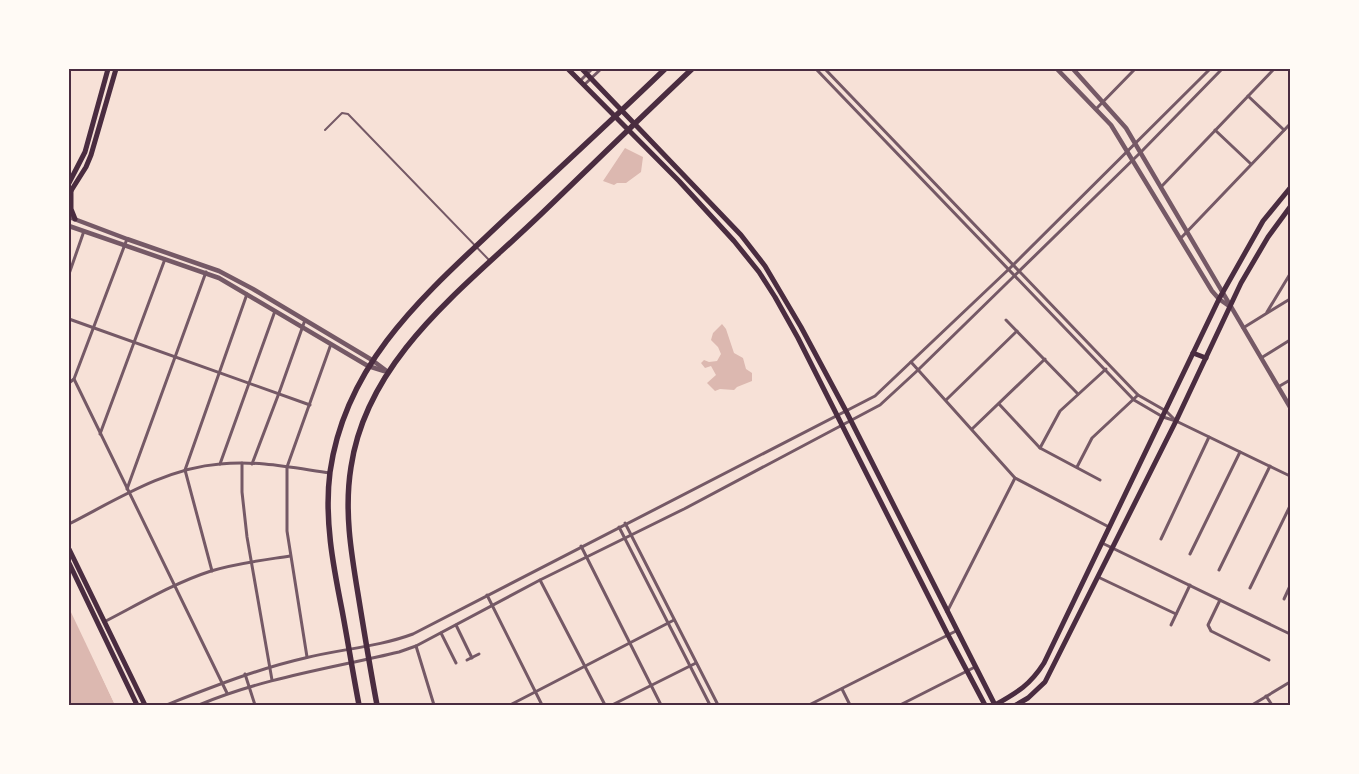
<svg xmlns="http://www.w3.org/2000/svg" width="1359" height="774" font-family="Raleway,sans-serif">
	<style>
		.water { fill: #dcb8b0 }
		.pier { fill: #f7e1d7 }
		.lines { fill: none; stroke-linecap: round; stroke-linejoin: round }
		.service { stroke: #755966; stroke-width: 2 }
		.minor { stroke: #755966; stroke-width: 3 }
		.tertiary { stroke: #755966; stroke-width: 4.5 }
		.secondary { stroke: #4a2c40; stroke-width: 5 }
		.primary { stroke: #4a2c40; stroke-width: 5.5 }
		.neatline { fill: none; stroke: #4a2c40; stroke-width: 2 }
	</style>
	<rect width="100%" height="100%" fill="#f7e1d7"/>
	<g class="water">
		<polygon points="625,148 643,157 641,172 626,183 617,183 614,185 603,181"/>
		<polygon points="722,324 726,329 734,353 743,358 746,369 752,373 752,381 737,387 734,390 720,389 715,391 707,383 716,375 711,366 705,368 701,363 704,360 709,362 717,361 721,354 718,347 711,340 713,333"/>
		<polygon points="69,608 115,705 69,705"/>
	</g>
	<polygon class="pier" points="69,605 71,607 117,705 115,705"/>
	<g class="lines">
		<polyline class="service" points="325,130 342,113 348,114 490,261"/>
		<g class="minor">
			<polyline points="816,69 1134,400 1163,417 1176,421 1290,476"/>
			<polyline points="825,69 1138,395 1166,411 1175,420"/>
			<polyline points="580,81 592,69"/>
			<polyline points="584,85 601,69"/>
			<polyline points="1248,96 1284,130"/>
			<polyline points="1096,109 1135,69"/>
			<polyline points="1215,130 1251,164"/>
			<polyline points="1161,187 1274,69"/>
			<polyline points="1180,239 1290,124"/>
			<polyline points="69,274 84,231"/>
			<polyline points="1267,312 1290,274"/>
			<polyline points="69,319 310,405"/>
			<polyline points="1006,320 1078,394"/>
			<polyline points="1243,328 1290,299"/>
			<polyline points="1261,358 1290,340"/>
			<polyline points="911,362 1015,478 1109,527"/>
			<polyline points="74,379 227,693"/>
			<polyline points="69,383 74,379 127,239"/>
			<polyline points="1278,387 1290,380"/>
			<polyline points="946,400 1017,331"/>
			<polyline points="999,404 1040,448 1100,480"/>
			<polyline points="972,429 1045,359"/>
			<polyline points="100,434 165,259"/>
			<polyline points="1040,448 1060,411 1106,369"/>
			<polyline points="242,463 242,492 247,537 272,680"/>
			<polyline points="220,464 275,311"/>
			<polyline points="252,464 279,393 305,320"/>
			<polyline points="1077,467 1092,438 1138,395"/>
			<polyline points="127,489 206,272"/>
			<polyline points="625,523 718,705"/>
			<path d="M69,524C116,500 166,468 220,464C256,460 294,468 330,473"/>
			<polyline points="619,527 710,705"/>
			<polyline points="1161,539 1209,437"/>
			<polyline points="1102,543 1290,634"/>
			<polyline points="581,546 661,705"/>
			<polyline points="1190,554 1240,452"/>
			<polyline points="1219,570 1270,466"/>
			<polyline points="212,571 185,470 247,294"/>
			<polyline points="1098,577 1176,614"/>
			<polyline points="540,580 605,705"/>
			<polyline points="1250,588 1290,506"/>
			<polyline points="487,595 542,705"/>
			<polyline points="1284,599 1290,586"/>
			<polyline points="1220,600 1208,625 1211,631 1269,660"/>
			<polyline points="947,612 1015,478"/>
			<path d="M104,622C139,604 174,583 211,571C237,563 264,560 290,556"/>
			<polyline points="456,625 472,658"/>
			<polyline points="1171,625 1190,585"/>
			<polyline points="441,633 456,663"/>
			<polyline points="416,646 434,705"/>
			<polyline points="307,657 287,531 287,467 331,344"/>
			<polyline points="467,660 479,654"/>
			<polyline points="245,674 255,705"/>
			<polyline points="842,689 850,705"/>
			<polyline points="1266,696 1272,705"/>
			<path d="M166,705C212,687 257,669 305,658C341,649 378,647 413,634L875,396L1009,269L1210,69"/>
			<path d="M199,705C263,678 332,668 399,652L416,646L540,580L684,509L880,405L918,370L1141,152L1222,69"/>
			<polyline points="510,705 674,620"/>
			<polyline points="612,705 696,663"/>
			<polyline points="809,705 956,631"/>
			<polyline points="900,705 975,667"/>
			<polyline points="1252,705 1290,682"/>
		</g>
		<g class="tertiary">
			<polyline points="1057,69 1111,125 1212,291 1219,299 1229,306"/>
			<polyline points="1073,69 1126,128 1290,407"/>
			<polyline points="69,217 127,239 219,271 253,289 372,360 388,372"/>
			<polyline points="69,226 219,278 368,366 384,371"/>
		</g>
		<g class="secondary">
			<polyline points="568,69 679,181 734,241 759,272 775,297 798,338 948,635 985,705"/>
			<polyline points="582,69 741,235 765,266 801,327 846,411 995,705"/>
			<polyline points="69,183 85,152 108,69"/>
			<polyline points="71,191 71,209 75,219"/>
			<polyline points="69,194 86,167 91,155 116,69"/>
			<polyline points="1193,353 1206,358"/>
			<polyline points="69,549 145,705"/>
			<polyline points="69,563 137,705"/>
			<path d="M995,705C1018,692 1030,685 1044,663L1219,299L1263,221L1290,188"/>
			<polyline points="1016,705 1028,698 1045,682 1176,421 1241,283 1268,237 1290,207"/>
		</g>
		<g class="primary">
			<path d="M359,705C353,674 348,642 342,610C333,565 324,518 330,472C346,359 429,291 507,217C560,168 613,119 665,69"/>
			<path d="M377,705C370,668 364,631 358,594C351,552 344,510 351,467C367,358 464,288 538,217C589,168 640,118 692,69"/>
		</g>
	</g>
	<rect width="1359" height="774" fill="none" stroke="#fffaf5" stroke-width="140"/>
	<rect x="70" y="70" width="1219" height="634" class="neatline"/>
</svg>
